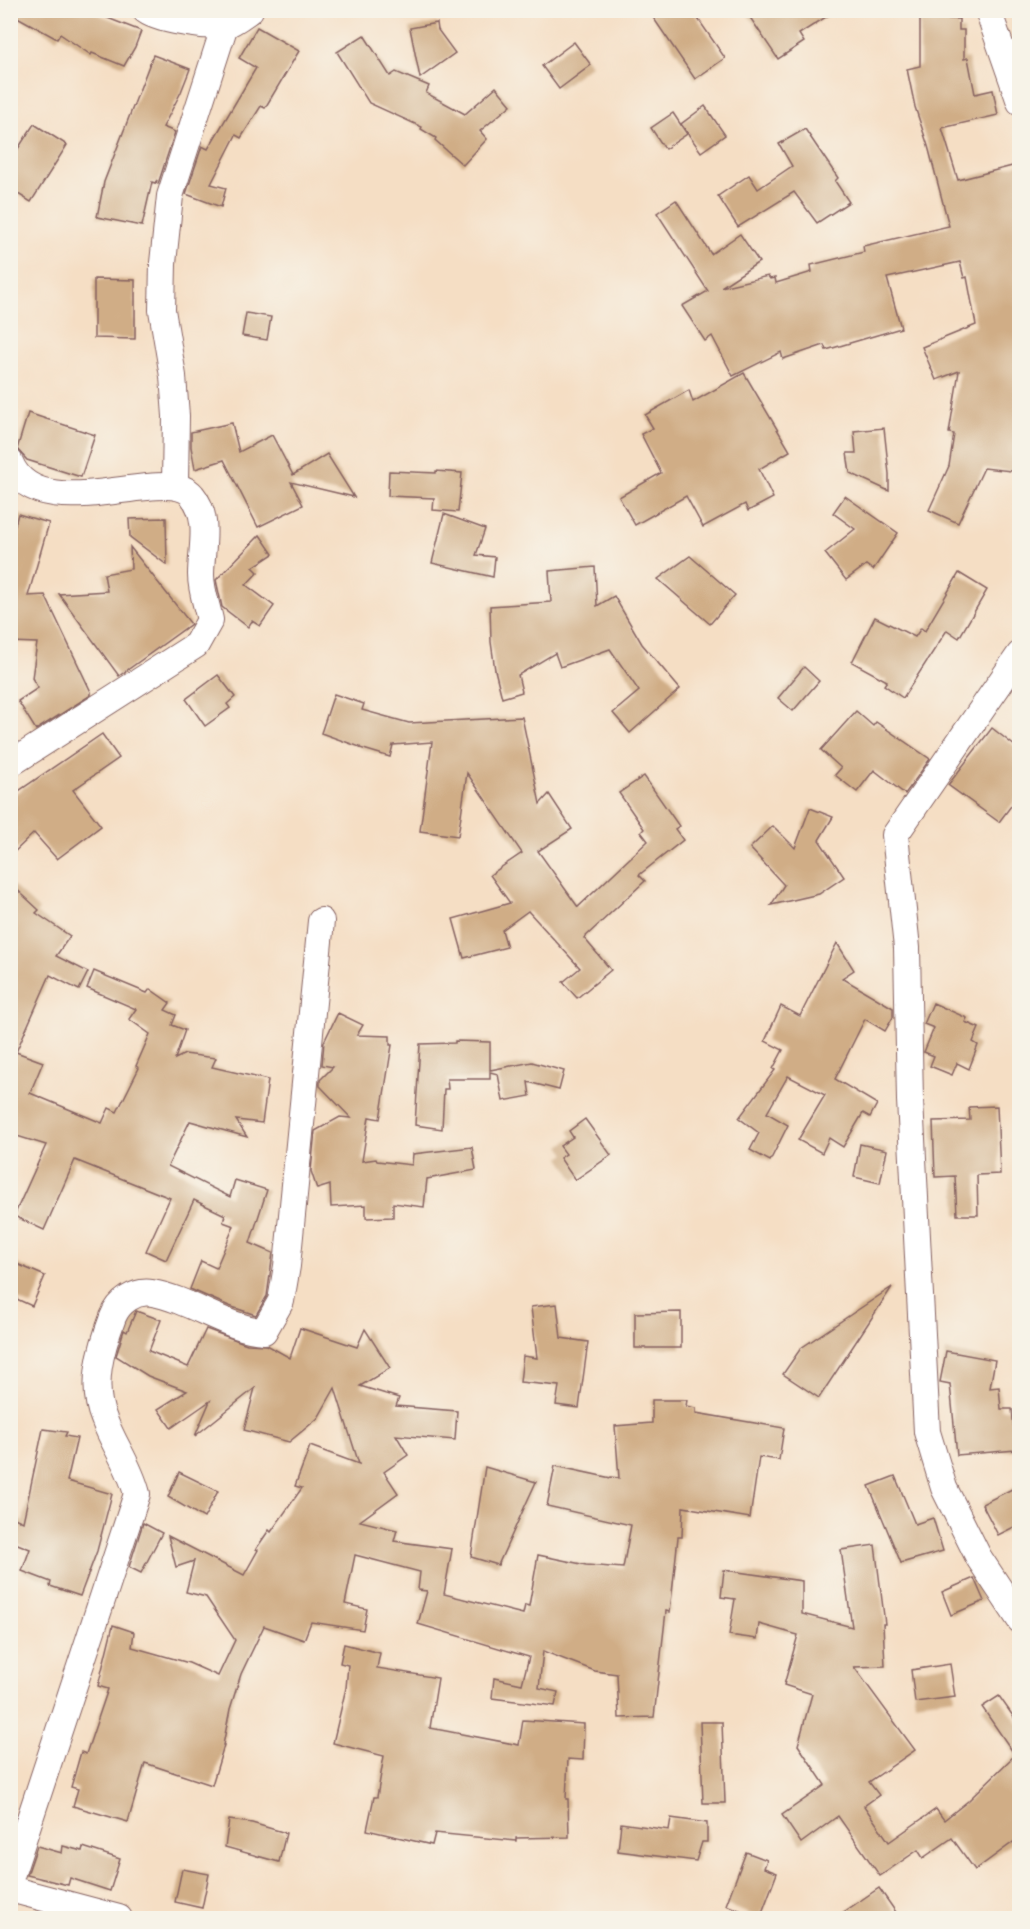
<svg xmlns="http://www.w3.org/2000/svg" width="1030" height="1929" font-family="'IM FELL DW Pica',serif">
	<style>
		.building { fill: #d0ad86 }
		.lines { fill: none; stroke-linecap: round; stroke-linejoin: round }
		.street-casing { stroke: #866261; stroke-width: 28 }
		.street { stroke: #fff; stroke-width: 26 }
	</style>
	<rect width="100%" height="100%" fill="#f7f3e8"/>
	<filter id="ink" filterUnits="userSpaceOnUse"><feTurbulence type="fractalNoise" baseFrequency=".0167" numOctaves="2"/><feDisplacementMap in="SourceGraphic" scale="12" xChannelSelector="R" yChannelSelector="G"/><feConvolveMatrix kernelMatrix="1 2 1 2 8 2 1 2 1" color-interpolation-filters="sRGB"/></filter>
	<filter id="wash" filterUnits="userSpaceOnUse"><feTurbulence type="fractalNoise" baseFrequency=".008" numOctaves="4" result="noise"/><feDisplacementMap in="SourceGraphic" scale="24" xChannelSelector="R" yChannelSelector="G"/><feGaussianBlur stdDeviation="1.35" result="paint"/><feColorMatrix in="noise" values="0 0 0 0 0 0 0 0 0 0 0 0 0 0 0 0 0 1.4 0 .05"/><feComposite in="paint" operator="in"/></filter>
	<g filter="url(#wash)">
		<rect width="100%" height="100%" fill="#f5dec4"/>
		<g id="blocks">
			<g class="building">
				<polygon points="10,10 87,10 141,31 135,47 124,66 92,53 91,55 60,34 57,39 10,13"/>
				<polygon points="648,10 692,10 725,58 695,79"/>
				<polygon points="745,10 837,10 799,34 804,42 778,59"/>
				<polygon points="920,18 959,19 959,30 964,30 964,59 968,58 975,94 993,90 998,115 942,128 958,180 1020,164 1020,472 984,468 958,523 929,510 949,466 954,434 949,433 959,371 936,380 922,347 976,325 967,277 964,278 960,262 887,278 901,328 826,350 824,345 783,359 781,352 733,376 712,336 705,341 682,306 708,291 657,213 676,200 711,254 740,234 759,262 721,287 768,276 770,279 775,278 776,283 812,272 811,265 864,252 863,246 949,226 928,146 915,107 907,69 920,66"/>
				<polygon points="437,23 438,30 455,53 420,78 410,28"/>
				<polygon points="257,27 299,51 265,108 261,106 241,138 236,135 211,184 226,188 221,207 186,194 202,146 208,149 256,68 239,58"/>
				<polygon points="364,35 390,76 396,72 429,86 426,93 465,114 496,87 511,105 480,131 487,139 463,165 435,140 436,138 421,129 422,127 369,103 337,52"/>
				<polygon points="574,42 591,65 559,89 542,66"/>
				<polygon points="153,55 190,69 181,92 163,127 175,132 158,184 156,183 157,180 155,183 152,182 142,226 97,217 104,182"/>
				<polygon points="705,106 725,135 701,152 681,124"/>
				<polygon points="673,113 687,134 665,149 651,128"/>
				<polygon points="34,124 67,145 31,202 10,189 10,161"/>
				<polygon points="805,129 838,178 835,181 849,202 817,223 794,192 738,227 718,196 749,175 758,189 792,166 779,144"/>
				<polygon points="94,279 135,280 135,339 94,338"/>
				<polygon points="246,313 271,317 267,340 242,336"/>
				<polygon points="744,373 790,451 759,469 773,498 748,511 745,504 703,527 686,496 635,525 619,497 661,473 641,434 653,428 645,415 689,390 693,402"/>
				<polygon points="28,413 95,435 81,477 27,460 17,449"/>
				<polygon points="232,423 239,452 272,435 293,475 327,454 354,497 291,482 303,505 258,527 224,460 195,469 191,447 191,432"/>
				<polygon points="884,428 889,474 889,491 850,473 847,453 856,453 854,431"/>
				<polygon points="389,471 436,473 436,471 462,473 458,512 433,510 434,498 388,496"/>
				<polygon points="845,496 898,533 873,570 866,565 846,580 825,553 855,529 833,513"/>
				<polygon points="18,514 49,523 28,596 45,595 91,692 91,695 36,730 18,701 38,688 32,678 37,643 10,642 10,542"/>
				<polygon points="444,514 485,529 476,555 495,557 493,577 432,563"/>
				<polygon points="166,518 167,565 130,537 129,519"/>
				<polygon points="260,535 273,554 253,567 258,572 246,585 274,606 260,626 252,621 248,627 222,607 216,580"/>
				<polygon points="130,547 191,624 119,676 59,594 107,591 104,574 131,569"/>
				<polygon points="690,556 735,595 710,624 658,579"/>
				<polygon points="595,567 597,606 614,596 642,644 680,689 630,733 613,713 639,691 610,649 560,667 555,653 518,675 522,692 502,698 495,670 491,642 490,606 551,602 549,571"/>
				<polygon points="959,573 987,590 959,638 947,630 903,698 884,685 887,681 852,662 875,617 915,637 921,628 925,631"/>
				<polygon points="804,667 819,681 793,711 778,698"/>
				<polygon points="218,675 235,697 227,704 230,708 205,726 186,699"/>
				<polygon points="334,694 364,704 362,710 409,723 522,717 540,804 549,794 572,829 538,851 578,907 648,841 641,832 644,829 619,793 644,776 679,826 675,829 683,840 639,875 645,881 584,938 611,970 577,998 563,982 580,968 528,911 502,930 507,947 464,958 453,919 510,903 490,875 522,853 467,773 458,836 420,831 432,742 393,745 390,757 360,748 360,747 321,733"/>
				<polygon points="856,711 873,726 876,722 930,759 905,794 874,770 857,792 835,775 841,768 821,750"/>
				<polygon points="992,728 1020,750 1020,794 999,822 948,785"/>
				<polygon points="102,734 119,758 73,790 101,826 57,859 34,833 10,856 10,797"/>
				<polygon points="810,808 833,817 819,840 844,877 819,894 771,905 784,885 750,848 773,826 795,848"/>
				<polygon points="10,883 39,910 36,913 70,936 56,956 88,972 79,990 50,975 16,1052 43,1062 30,1093 102,1123 109,1108 117,1112 139,1068 136,1066 150,1034 129,1019 136,1009 87,988 94,971 147,993 150,989 170,1003 165,1010 176,1015 172,1025 185,1030 175,1059 185,1054 216,1058 212,1067 268,1080 262,1123 236,1120 247,1137 190,1121 168,1166 230,1197 235,1180 267,1190 250,1243 273,1253 267,1296 256,1315 229,1306 190,1289 201,1261 216,1268 234,1226 223,1222 225,1215 194,1200 166,1260 146,1251 170,1198 75,1160 44,1230 14,1216 46,1145 14,1135 10,1140"/>
				<polygon points="837,943 854,970 842,978 893,1008 893,1017 885,1031 865,1019 835,1079 877,1104 870,1117 863,1113 843,1147 829,1138 822,1153 798,1140 825,1095 788,1076 767,1113 788,1125 770,1161 750,1150 759,1133 739,1118 775,1070 773,1069 783,1050 765,1041 781,1006 800,1016"/>
				<polygon points="933,1003 967,1018 965,1022 979,1028 973,1042 978,1045 969,1069 957,1063 952,1075 930,1066 934,1056 924,1052 934,1028 924,1024"/>
				<polygon points="338,1013 363,1025 357,1035 390,1036 390,1045 392,1045 380,1119 369,1117 362,1161 376,1159 377,1161 412,1165 413,1154 472,1147 476,1170 427,1179 424,1207 393,1203 393,1217 366,1218 366,1205 331,1207 330,1185 317,1189 311,1171 315,1131 340,1117 351,1118 320,1086 320,1080 333,1067 322,1065 324,1042"/>
				<polygon points="455,1041 490,1042 490,1070 532,1062 564,1071 559,1090 528,1082 530,1096 503,1101 498,1074 490,1072 490,1079 447,1079 448,1089 444,1089 442,1129 415,1125 420,1044 455,1043"/>
				<polygon points="997,1106 1000,1174 977,1175 978,1215 957,1215 955,1176 935,1177 933,1121 970,1120 969,1107"/>
				<polygon points="585,1119 611,1155 575,1180 560,1158 566,1154 560,1146 573,1137 569,1131"/>
				<polygon points="860,1144 887,1150 880,1183 854,1177"/>
				<polygon points="10,1261 45,1276 32,1306 10,1296"/>
				<polygon points="892,1287 819,1398 783,1374 801,1348"/>
				<polygon points="557,1304 561,1338 588,1342 579,1408 556,1405 559,1386 520,1382 523,1356 537,1358 531,1307"/>
				<polygon points="136,1311 161,1320 149,1351 188,1367 206,1329 247,1344 267,1345 290,1358 300,1328 357,1347 365,1329 390,1368 360,1386 399,1398 396,1406 457,1411 455,1440 396,1435 408,1455 384,1472 398,1493 360,1521 397,1530 394,1541 452,1549 444,1594 523,1614 525,1605 529,1606 538,1555 586,1565 623,1568 631,1525 547,1506 555,1466 611,1478 611,1477 619,1478 615,1426 652,1423 652,1400 687,1400 686,1406 696,1408 696,1413 784,1428 779,1460 759,1457 750,1518 683,1507 682,1537 678,1537 670,1612 666,1611 654,1717 619,1718 617,1674 595,1671 543,1651 539,1688 558,1692 555,1706 492,1698 494,1678 522,1684 529,1657 418,1624 427,1591 418,1590 420,1572 355,1555 345,1604 367,1609 363,1630 311,1622 304,1640 264,1626 241,1674 230,1709 223,1745 224,1745 212,1785 145,1763 128,1822 73,1806 78,1789 71,1787 81,1752 86,1754 108,1689 98,1686 113,1625 134,1632 132,1647 189,1663 218,1676 235,1640 206,1597 186,1592 194,1561 176,1567 168,1536 244,1575 258,1550 256,1549 269,1530 271,1532 302,1488 295,1486 310,1446 359,1464 335,1388 318,1418 289,1442 244,1430 255,1388 195,1436 210,1401 171,1428 158,1409 187,1391 148,1376 116,1356 124,1330 127,1332"/>
				<polygon points="681,1312 681,1348 635,1348 635,1313"/>
				<polygon points="946,1351 995,1360 990,1388 999,1387 1001,1409 1012,1409 1016,1450 957,1455 950,1384 940,1382"/>
				<polygon points="43,1429 67,1432 65,1436 77,1438 67,1481 112,1494 97,1551 80,1596 50,1586 51,1582 22,1571 30,1549 10,1541 10,1516 23,1522"/>
				<polygon points="485,1467 536,1482 498,1565 471,1557"/>
				<polygon points="179,1472 218,1491 204,1518 168,1497"/>
				<polygon points="895,1476 915,1524 933,1518 943,1551 901,1563 869,1486"/>
				<polygon points="1020,1485 1020,1524 998,1535 982,1504"/>
				<polygon points="143,1523 162,1533 141,1573 129,1567"/>
				<polygon points="875,1545 885,1624 883,1624 885,1666 854,1667 915,1750 869,1782 879,1795 864,1806 889,1842 936,1809 944,1820 968,1801 1015,1755 982,1707 999,1696 1020,1726 1020,1837 975,1870 952,1838 923,1858 918,1850 880,1876 838,1816 801,1843 782,1815 825,1785 798,1745 812,1694 784,1685 798,1635 759,1624 757,1639 729,1635 735,1599 721,1597 724,1570 802,1581 802,1614 852,1627 841,1550"/>
				<polygon points="974,1578 984,1601 951,1615 942,1592"/>
				<polygon points="344,1644 380,1653 377,1668 438,1678 430,1728 519,1745 523,1720 584,1724 583,1760 568,1759 566,1799 568,1799 569,1837 516,1838 516,1841 435,1833 432,1845 367,1830 374,1797 377,1797 384,1756 333,1743 346,1688 348,1665 340,1663"/>
				<polygon points="950,1664 955,1697 915,1702 911,1670"/>
				<polygon points="700,1722 722,1722 725,1803 703,1803"/>
				<polygon points="671,1818 707,1823 707,1842 702,1842 696,1861 618,1851 621,1823 669,1830"/>
				<polygon points="229,1820 252,1823 286,1833 279,1862 225,1847"/>
				<polygon points="37,1846 62,1853 63,1846 82,1851 83,1847 120,1859 110,1891 70,1878 68,1885 27,1875"/>
				<polygon points="746,1852 767,1860 764,1868 777,1873 760,1918 726,1905"/>
				<polygon points="182,1869 209,1874 202,1908 175,1902"/>
				<polygon points="879,1888 900,1918 835,1918"/>
			</g>
		</g>
	</g>
	<g filter="url(#ink)">
		<use href="#blocks" fill-opacity="0" stroke="#866261" stroke-width="1.5"/>
		<g class="lines">
			<g class="street-casing">
				<g id="street">
					<path d="M145,10C155,20 211,28 225,25C233,23 243,15 250,10"/>
					<polyline points="988,10 1020,102"/>
					<path d="M10,462C37,531 167,463 192,495C211,518 201,548 201,575C201,590 207,606 210,620L196,645L10,764"/>
					<polyline points="175,484 176,416 173,376 162,310 163,263 170,196 225,25"/>
					<polyline points="1020,654 895,835 907,948 910,1100 927,1432 944,1488 979,1558 1020,1620"/>
					<path d="M10,1879L137,1494C130,1466 114,1446 104,1419C90,1386 101,1349 113,1317C119,1302 135,1290 152,1293C189,1299 230,1330 264,1331L281,1301L287,1266L321,921"/>
					<polyline points="10,1889 119,1918"/>
				</g>
			</g>
			<use href="#street" class="street"/>
		</g>
	</g>
	<rect width="1030" height="1929" fill="none" stroke="#f7f3e8" stroke-width="36"/>
</svg>
